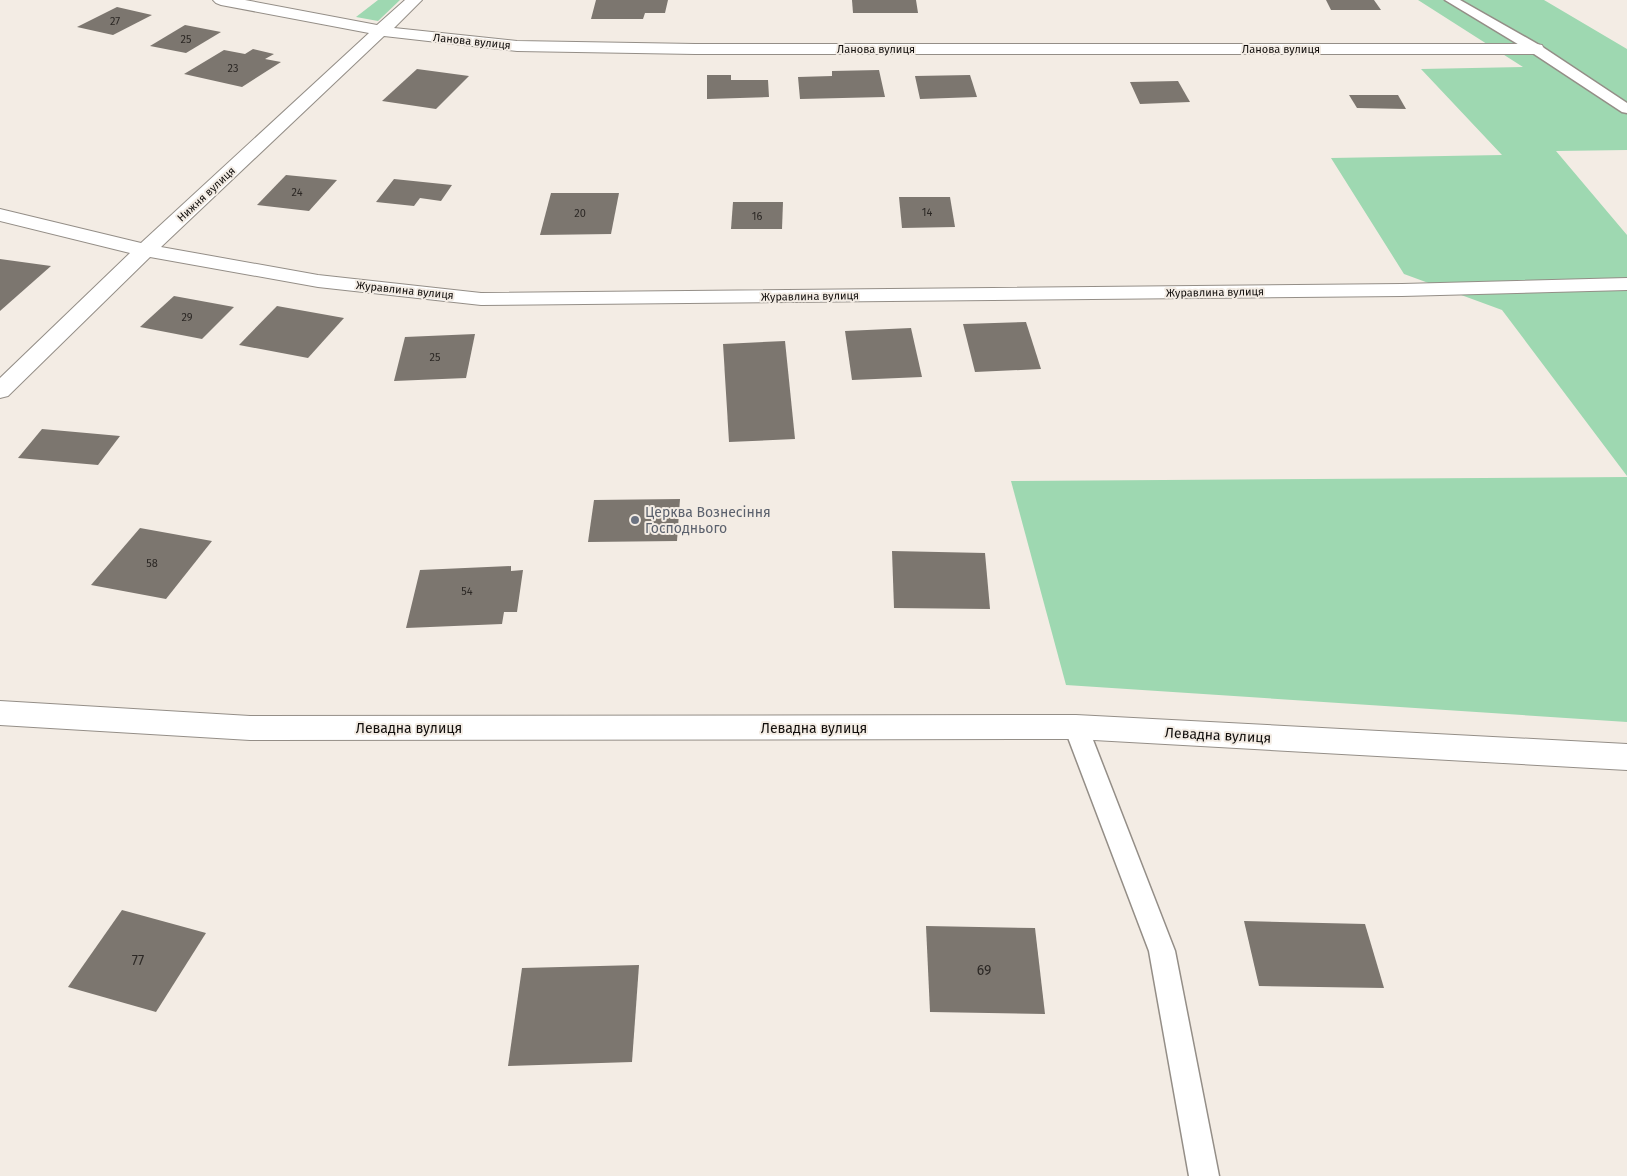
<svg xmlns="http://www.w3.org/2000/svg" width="1627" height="1176" font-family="'Fira Sans',sans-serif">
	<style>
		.green { fill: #9ed8b1 }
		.building { fill: #7c766f }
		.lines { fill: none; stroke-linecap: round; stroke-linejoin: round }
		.service-casing { stroke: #948e87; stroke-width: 3 }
		.minor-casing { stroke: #948e87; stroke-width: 2 }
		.service { fill: #fff; fill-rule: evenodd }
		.minor { fill: #fff; fill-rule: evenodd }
		.worship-dot { fill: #6b7280; stroke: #f3ece4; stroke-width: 2 }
		.labels { text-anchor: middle; stroke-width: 4; stroke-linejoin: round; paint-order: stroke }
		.number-label { font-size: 11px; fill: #2c2825 }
		.far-street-label { font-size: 11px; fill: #110e0c; stroke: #f3ece4 }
		.worship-label { font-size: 14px; fill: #5b616d; stroke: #f3ece4; text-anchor: start }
		.street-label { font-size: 14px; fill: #110e0c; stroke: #f3ece4 }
		.near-number-label { font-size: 14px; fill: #2c2825 }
	</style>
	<rect width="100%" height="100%" fill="#f3ece4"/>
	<g class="green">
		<polygon points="378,0 400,0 378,21 356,17"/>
		<polygon points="1418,0 1544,0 1627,49 1627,150 1556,151 1627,235 1627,476 1502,310 1404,274 1331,158 1502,155 1421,69 1523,67"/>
		<polygon points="1627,477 1627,722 1066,685 1011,481"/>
	</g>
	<g class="building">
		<polygon points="596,0 668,0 665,13 645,13 643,19 591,19"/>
		<polygon points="852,0 916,0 918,13 853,13"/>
		<polygon points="1326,0 1374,0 1381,10 1331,10"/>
		<polygon points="117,7 152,15 113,35 77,27"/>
		<polygon points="185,25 221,32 186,53 150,46"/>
		<polygon points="253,49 274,54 265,59 281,62 242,87 184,74 224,50 245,54"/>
		<polygon points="417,69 469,76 436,109 382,101"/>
		<polygon points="879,70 885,97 800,99 798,77 832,76 832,71"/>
		<polygon points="707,75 731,75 731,80 768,80 769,97 707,99"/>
		<polygon points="970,75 977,97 920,99 915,76"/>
		<polygon points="1178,81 1190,102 1140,104 1130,82"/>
		<polygon points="1349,95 1398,95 1406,109 1357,108"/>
		<polygon points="286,175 337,180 309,211 257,205"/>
		<polygon points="394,179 452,185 441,201 420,198 414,206 376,202"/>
		<polygon points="551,193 619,193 611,234 540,235"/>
		<polygon points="899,197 950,197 955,227 902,228"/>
		<polygon points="733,202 783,202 782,229 731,229"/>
		<polygon points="0,259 51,266 0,311"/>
		<polygon points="174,296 234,307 202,339 140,327"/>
		<polygon points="277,306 344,318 308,358 239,345"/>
		<polygon points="1026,322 1041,369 975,372 963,324"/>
		<polygon points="911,328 922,377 852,380 845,331"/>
		<polygon points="475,334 466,378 394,381 405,337"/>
		<polygon points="785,341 795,439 729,442 723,344"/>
		<polygon points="42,429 120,436 98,465 18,458"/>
		<polygon points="680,499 677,541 588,542 594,500"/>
		<polygon points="140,528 212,541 166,599 91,585"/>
		<polygon points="892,551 985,553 990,609 894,608"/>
		<polygon points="511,566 511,571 523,570 517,612 504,612 502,624 406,628 420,570"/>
		<polygon points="122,910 206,933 156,1012 68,987"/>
		<polygon points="1244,921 1365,924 1384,988 1259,986"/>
		<polygon points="926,926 1035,928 1045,1014 930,1012"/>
		<polygon points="639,965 632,1062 508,1066 522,968"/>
	</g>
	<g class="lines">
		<g class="service-casing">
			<g id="service">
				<polygon points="1445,0 1460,0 1541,46 1627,103 1627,113 1622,112 1531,52"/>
				<polygon points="1076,717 1084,720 1088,727 1175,951 1219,1176 1189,1176 1149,951 1064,727 1068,720"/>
			</g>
		</g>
		<g class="minor-casing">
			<g id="minor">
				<polygon points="213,0 245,0 377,25 405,0 422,0 394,28 517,41 695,44 1536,44 1542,45 1544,49 1542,53 1536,54 695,54 517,51 384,36 161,247 318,275 481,293 1402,284 1627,278 1627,290 1402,296 481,305 318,287 150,257 8,396 0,398 0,378 130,253 0,221 0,209 141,243 369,33 221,5 216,3"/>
				<polygon points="0,701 250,716 1076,715 1627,744 1627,770 1076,739 250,740 0,725"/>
			</g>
		</g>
		<use href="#service" class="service"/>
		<use href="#minor" class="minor"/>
	</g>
	<circle class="worship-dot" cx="635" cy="520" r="5"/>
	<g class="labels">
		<g class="number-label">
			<text x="115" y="25">27</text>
			<text x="186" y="43">25</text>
			<text x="233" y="72">23</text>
			<text x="297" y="196">24</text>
			<text x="927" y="216">14</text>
			<text x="580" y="217">20</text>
			<text x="757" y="220">16</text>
			<text x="187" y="321">29</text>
			<text x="435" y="361">25</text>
			<text x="152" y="567">58</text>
			<text x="467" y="595">54</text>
		</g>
		<g class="far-street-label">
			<text transform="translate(472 41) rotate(6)" y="4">Ланова вулиця</text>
			<text x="876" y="53">Ланова вулиця</text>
			<text x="1281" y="53">Ланова вулиця</text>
			<text transform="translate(206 194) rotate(-43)" y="4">Нижня вулиця</text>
			<text transform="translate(405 290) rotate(6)" y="4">Журавлина вулиця</text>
			<text transform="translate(1215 292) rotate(-1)" y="4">Журавлина вулиця</text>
			<text transform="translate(810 296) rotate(-1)" y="4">Журавлина вулиця</text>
		</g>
		<g class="worship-label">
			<text x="645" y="517">Церква Вознесіння<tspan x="645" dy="16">Господнього</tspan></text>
		</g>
		<g class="street-label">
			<text x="409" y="733">Левадна вулиця</text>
			<text x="814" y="733">Левадна вулиця</text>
			<text transform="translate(1218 735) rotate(3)" y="5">Левадна вулиця</text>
		</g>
		<g class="near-number-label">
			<text x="138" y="965">77</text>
			<text x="984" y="975">69</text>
		</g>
	</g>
</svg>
